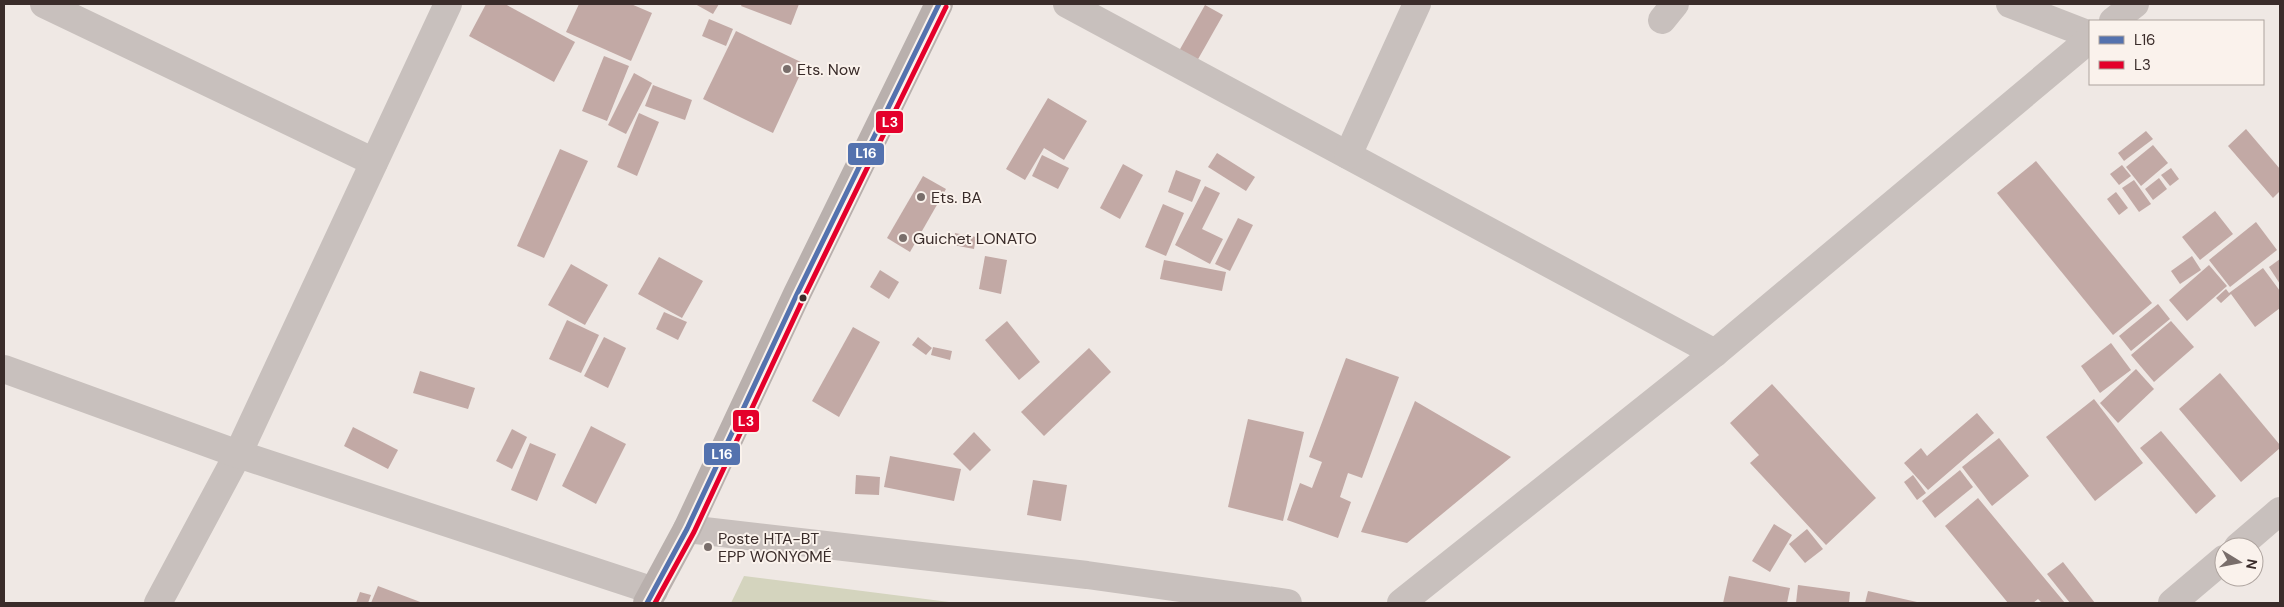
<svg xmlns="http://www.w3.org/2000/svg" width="2284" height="607" font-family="'DM Sans',sans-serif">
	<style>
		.green { fill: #d4d4be }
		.building { fill: #c2a9a5 }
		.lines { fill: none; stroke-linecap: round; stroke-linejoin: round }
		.minor { stroke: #c8c0bd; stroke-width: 28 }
		.tertiary { stroke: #c8c0bd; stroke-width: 28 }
		.secondary { stroke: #b9b0ad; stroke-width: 28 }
		.bus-1-casing { stroke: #faf2ec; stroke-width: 9 }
		.bus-2-casing { stroke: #faf2ec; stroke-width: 9 }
		.bus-1 { stroke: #5472ae; stroke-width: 5 }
		.bus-2 { stroke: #e4002b; stroke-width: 5 }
		.poi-dot { fill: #796e6b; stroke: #faf2ec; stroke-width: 2 }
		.bus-dot { fill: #3a2c2a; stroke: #faf2ec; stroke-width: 2 }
		.labels { text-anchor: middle; stroke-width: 4; stroke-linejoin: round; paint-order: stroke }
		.poi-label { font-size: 16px; fill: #3a2c2a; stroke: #faf2ec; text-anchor: start }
		.line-badge { stroke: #faf2ec; stroke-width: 2 }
		.badge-label { font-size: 14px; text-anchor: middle; font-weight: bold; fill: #fff }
	</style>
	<rect width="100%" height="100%" fill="#efe8e4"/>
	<polygon class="green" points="744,576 957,603 731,603"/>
	<g class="building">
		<polygon points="486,4 505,4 575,42 554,82 469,36"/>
		<polygon points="579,4 631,4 652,13 631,61 566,32"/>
		<polygon points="695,4 719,4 713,14"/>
		<polygon points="742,4 799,4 791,25 741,6"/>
		<polygon points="1205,5 1223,15 1197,61 1179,51"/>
		<polygon points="709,19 733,29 726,46 702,36"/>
		<polygon points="736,31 805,64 773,133 703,99"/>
		<polygon points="604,56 629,66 607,121 582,111"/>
		<polygon points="634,73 652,83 626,134 608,125"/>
		<polygon points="653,85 692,100 685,120 645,106"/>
		<polygon points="1048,98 1087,121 1064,160 1044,148 1025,180 1006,169"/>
		<polygon points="639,113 659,122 637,176 617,167"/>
		<polygon points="2246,129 2280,169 2280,191 2273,198 2228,146"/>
		<polygon points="2146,131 2153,139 2124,161 2118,153"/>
		<polygon points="2153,145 2168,163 2141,186 2126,167"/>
		<polygon points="560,149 588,161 544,258 517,246"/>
		<polygon points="1217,153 1255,177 1246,191 1208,167"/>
		<polygon points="1042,155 1069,168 1058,189 1032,176"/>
		<polygon points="2036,161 2152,303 2113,335 1997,193"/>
		<polygon points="1123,164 1143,175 1120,219 1100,208"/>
		<polygon points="2122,165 2131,176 2119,185 2110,174"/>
		<polygon points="2171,168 2179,179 2170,186 2161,175"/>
		<polygon points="1176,170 1201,180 1192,202 1168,192"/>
		<polygon points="923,176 946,189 910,252 887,238"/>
		<polygon points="2159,178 2167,189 2153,200 2145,189"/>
		<polygon points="2134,180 2151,204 2139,212 2122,188"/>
		<polygon points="1205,186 1220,193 1202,229 1223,239 1210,264 1175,245"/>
		<polygon points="2116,192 2128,208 2119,215 2107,199"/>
		<polygon points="1163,204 1184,213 1166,256 1145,247"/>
		<polygon points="2215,211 2233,234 2200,260 2182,237"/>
		<polygon points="1238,218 1253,225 1230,271 1215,264"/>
		<polygon points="2256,222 2277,250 2230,287 2209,260"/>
		<polygon points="955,233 976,237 974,249 953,245"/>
		<polygon points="985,256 1007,260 1001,294 979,289"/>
		<polygon points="2192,256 2201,270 2180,284 2171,271"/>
		<polygon points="659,257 703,281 682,318 638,294"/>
		<polygon points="2280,259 2280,284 2269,267"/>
		<polygon points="1164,260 1226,272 1222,291 1160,279"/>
		<polygon points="571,264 608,285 585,325 548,305"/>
		<polygon points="2209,265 2227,286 2187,321 2169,300"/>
		<polygon points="2263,268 2280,291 2280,308 2255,327 2231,294 2221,303 2216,298 2226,289 2229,293"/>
		<polygon points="880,270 899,282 889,299 870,287"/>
		<polygon points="2158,304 2170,319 2131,351 2119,336"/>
		<polygon points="664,312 687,322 678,340 656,329"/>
		<polygon points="567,320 599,335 581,373 549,359"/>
		<polygon points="1007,321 1040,362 1019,380 985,340"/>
		<polygon points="2171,321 2194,347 2154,382 2131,355"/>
		<polygon points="853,327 880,342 839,417 812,401"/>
		<polygon points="604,337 626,348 608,388 584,376"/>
		<polygon points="918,337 932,348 926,355 912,345"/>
		<polygon points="2111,343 2131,370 2100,393 2081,366"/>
		<polygon points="933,347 952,351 950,360 931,355"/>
		<polygon points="1089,348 1111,372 1044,436 1021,412"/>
		<polygon points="1346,358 1399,377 1362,478 1348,473 1340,497 1351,502 1338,538 1287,520 1300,483 1312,488 1322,462 1309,457"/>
		<polygon points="2136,369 2154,389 2118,423 2100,403"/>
		<polygon points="420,371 475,388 468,409 413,393"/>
		<polygon points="2220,373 2280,445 2280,448 2241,482 2179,409"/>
		<polygon points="1772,384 1876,498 1826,545 1750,463 1759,455 1730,423"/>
		<polygon points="2094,399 2143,463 2095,501 2046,437"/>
		<polygon points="1415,401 1511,457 1407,543 1361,532"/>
		<polygon points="1977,413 1994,433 1928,490 1904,463 1921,448 1927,456"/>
		<polygon points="1248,419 1304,432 1283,521 1228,507"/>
		<polygon points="591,426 626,444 596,504 562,486"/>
		<polygon points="353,427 398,450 388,469 344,446"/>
		<polygon points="512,429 527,437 512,469 496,461"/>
		<polygon points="2161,431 2216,496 2196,514 2140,448"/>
		<polygon points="974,432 991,450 970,471 953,454"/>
		<polygon points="1999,438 2029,476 1992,506 1962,467"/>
		<polygon points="530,443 556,454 537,501 511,490"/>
		<polygon points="890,456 961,469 954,501 884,487"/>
		<polygon points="1960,470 1973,487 1935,518 1922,501"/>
		<polygon points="856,475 880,477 879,495 855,494"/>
		<polygon points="1913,475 1926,493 1917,500 1904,482"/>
		<polygon points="1033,480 1067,485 1061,521 1027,515"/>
		<polygon points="1978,498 2065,603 2042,603 2038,599 2033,603 2008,603 1945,526"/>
		<polygon points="1774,524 1792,535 1770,572 1752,561"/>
		<polygon points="1807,529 1823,549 1805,563 1789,544"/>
		<polygon points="2063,562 2095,603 2070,603 2047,574"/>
		<polygon points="1729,576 1790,588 1787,603 1723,603"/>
		<polygon points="1798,585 1850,592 1849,603 1796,603"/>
		<polygon points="378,586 423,603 371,603"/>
		<polygon points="1868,591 1917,602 1917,603 1865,603"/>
		<polygon points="360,592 371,595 368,603 356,603"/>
	</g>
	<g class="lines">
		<g class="minor">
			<polyline points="44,4 374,162"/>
			<polyline points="1067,4 1715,353"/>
			<polyline points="2010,4 2090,35"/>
			<polyline points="1662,20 1675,4"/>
			<polyline points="2113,21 2135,4"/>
			<polyline points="1348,155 1417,4"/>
			<polyline points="687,529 1087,575 1288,603"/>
			<polyline points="2238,547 2280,511"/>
			<polyline points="158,603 238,454 448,4"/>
			<polyline points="1401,603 1715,353 2090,39"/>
			<polyline points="2172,603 2224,559"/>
		</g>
		<polyline class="tertiary" points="4,369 238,454 654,591"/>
		<polyline class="secondary" points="647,603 687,529 797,294 939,4"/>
		<g class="bus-1-casing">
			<polyline id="bus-1" points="647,603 687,529 797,294 939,4"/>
		</g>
		<g class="bus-2-casing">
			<polyline id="bus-2" points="655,603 694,532 804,297 946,7"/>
		</g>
		<use href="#bus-1" class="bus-1"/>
		<use href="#bus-2" class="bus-2"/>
	</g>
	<g class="poi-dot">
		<circle cx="787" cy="69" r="5"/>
		<circle cx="921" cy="197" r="5"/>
		<circle cx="903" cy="238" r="5"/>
		<circle cx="708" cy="547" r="5"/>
	</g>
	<circle class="bus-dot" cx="803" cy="298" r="4.5"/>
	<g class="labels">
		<g class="poi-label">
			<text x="797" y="75">Ets. Now</text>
			<text x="931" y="203">Ets. BA</text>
			<text x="913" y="244">Guichet LONATO</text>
			<text x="718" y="544">Poste HTA-BT<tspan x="718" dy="18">EPP WONYOMÉ</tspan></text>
		</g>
	</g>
	<g class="line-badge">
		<rect x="875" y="110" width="29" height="24" rx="5" fill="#e4002b"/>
		<rect x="847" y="142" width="38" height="24" rx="5" fill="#5472ae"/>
		<rect x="732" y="409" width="28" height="24" rx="5" fill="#e4002b"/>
		<rect x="703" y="442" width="38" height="24" rx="5" fill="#5472ae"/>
	</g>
	<g class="badge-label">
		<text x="890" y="127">L3</text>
		<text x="866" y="158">L16</text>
		<text x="746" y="426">L3</text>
		<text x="722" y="459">L16</text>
	</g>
	<rect width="2284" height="607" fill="none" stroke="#3a2c2a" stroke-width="10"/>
	<rect x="2089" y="20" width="175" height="65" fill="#faf2ec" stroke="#ada39e"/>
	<rect x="2099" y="36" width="25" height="8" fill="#5472ae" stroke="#ada39e"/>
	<text x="2134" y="45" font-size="15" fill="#3a2c2a">L16</text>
	<rect x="2099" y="61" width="25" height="8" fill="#e4002b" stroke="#ada39e"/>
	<text x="2134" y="70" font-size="15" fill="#3a2c2a">L3</text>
	<g transform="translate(2239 562) rotate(100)"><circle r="24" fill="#faf2ec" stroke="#ada39e"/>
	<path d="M0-4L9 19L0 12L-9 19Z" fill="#796e6b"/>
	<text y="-8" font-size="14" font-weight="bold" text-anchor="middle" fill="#3a2c2a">N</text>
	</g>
</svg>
